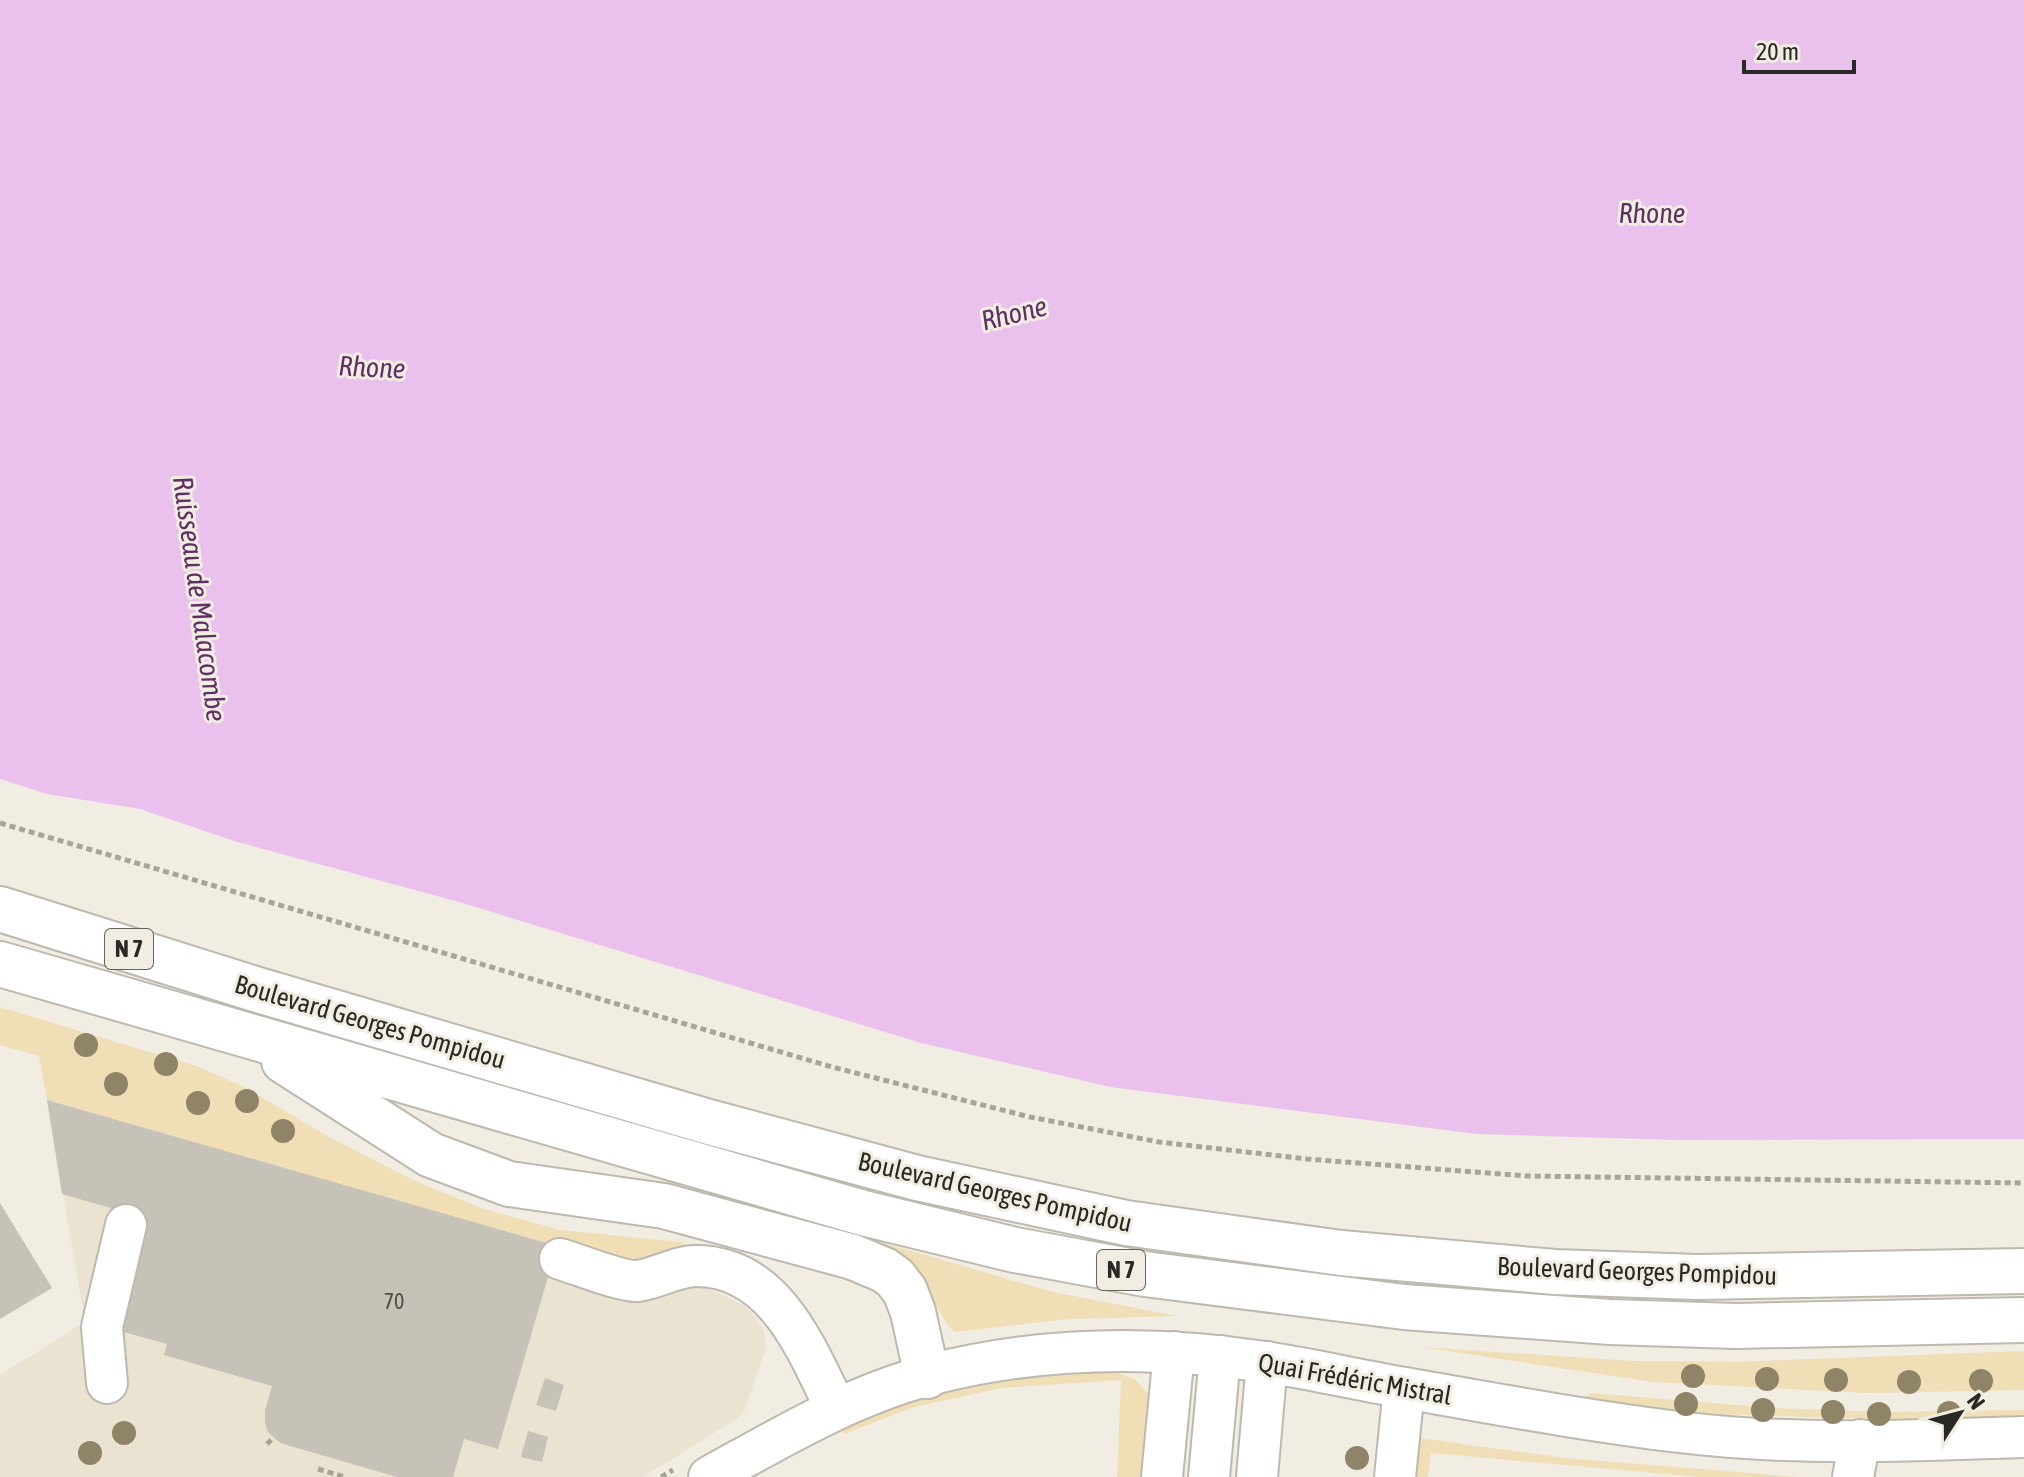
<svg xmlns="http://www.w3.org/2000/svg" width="2024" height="1477" font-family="'Asap Condensed',sans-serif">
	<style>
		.built { fill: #eae3d1 }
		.green { fill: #efdeb6 }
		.water { fill: #e9c1ec }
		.building { fill: #c6c2b7 }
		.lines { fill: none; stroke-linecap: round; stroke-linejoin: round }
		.minor-casing { stroke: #bdb9af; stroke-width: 44 }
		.major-casing { stroke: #bdb9af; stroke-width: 48 }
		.path { stroke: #a8a49c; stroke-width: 5; stroke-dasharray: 6 4; stroke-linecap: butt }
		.minor { stroke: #fff; stroke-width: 40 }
		.major { stroke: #fff; stroke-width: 44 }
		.tree { fill: #8f8467 }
		.labels { text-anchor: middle; stroke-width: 6; stroke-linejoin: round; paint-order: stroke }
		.number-label { font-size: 22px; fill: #514e49 }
		.shield { fill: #f2ede2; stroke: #66635d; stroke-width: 2 }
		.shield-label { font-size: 24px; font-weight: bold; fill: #2a2824 }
		.street-label { font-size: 26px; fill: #2a2824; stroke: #f2ede2 }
		.water-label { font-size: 28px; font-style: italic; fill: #603064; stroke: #f2ede2 }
	</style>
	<rect width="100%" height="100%" fill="#f2ede2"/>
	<polygon class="built" points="47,1100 557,1246 691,1280 745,1306 763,1327 766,1348 744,1412 735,1420 643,1477 0,1477 0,1375 85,1322"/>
	<g class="green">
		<polygon points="0,1007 199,1067 246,1088 329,1137 415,1181 484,1209 560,1230 681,1242 695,1250 628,1267 47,1100 39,1056 0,1045"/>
		<polygon points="804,1220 1053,1292 1177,1316 1068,1319 955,1332 948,1326 925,1285 800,1232"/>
		<polygon points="1422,1347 1633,1361 1735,1362 2024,1351 2024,1390 1868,1393 1653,1382"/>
		<path d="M1115,1372L1135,1379L1151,1397L1152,1477H1117L1121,1380L1001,1388L914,1407L844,1434L842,1427C930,1390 1020,1374 1115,1372Z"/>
		<polygon points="1590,1393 1774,1408 1886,1412 2024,1410 2024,1417 1909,1420 1714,1414 1583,1398"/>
		<polygon points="1412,1437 1565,1458 1797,1477 1700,1477 1431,1453 1428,1477 1408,1477"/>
	</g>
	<polygon class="water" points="0,0 2024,0 2024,1139 1679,1140 1476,1134 1110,1087 921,1043 459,902 234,841 140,809 47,794 0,779"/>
	<g class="building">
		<polygon points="47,1100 557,1246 498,1449 464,1439 453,1477 397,1477 280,1443 268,1432 265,1423 265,1410 272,1386 164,1355 167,1344 120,1331 133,1288 126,1285 145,1218 62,1194"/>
		<polygon points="0,1203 52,1288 0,1319"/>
		<polygon points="545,1378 564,1385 556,1411 536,1405"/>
		<polygon points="528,1431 548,1437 542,1462 521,1457"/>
	</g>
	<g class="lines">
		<g class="minor-casing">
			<g id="minor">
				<path d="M560,1259C577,1264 622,1282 637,1281C656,1279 676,1266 696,1266C775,1266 806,1348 836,1409"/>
				<polyline points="107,1383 102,1327 126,1225"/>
				<path d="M709,1477C780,1438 850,1396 929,1375C1040,1346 1152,1345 1265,1362C1312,1369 1358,1380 1405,1388C1496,1404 1588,1421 1679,1432C1793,1446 1910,1441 2024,1437"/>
				<polyline points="1162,1477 1174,1352"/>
				<polyline points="1209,1477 1220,1356"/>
				<polyline points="1257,1477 1267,1362"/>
				<polyline points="1395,1477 1404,1388"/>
				<polyline points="1853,1477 1860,1440"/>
			</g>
		</g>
		<g class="major-casing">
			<g id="major">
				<polyline points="0,909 258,990 709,1122 917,1178 1126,1223 1341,1253 1555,1272 1697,1277 2024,1271"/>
				<polyline points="0,964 863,1213 1015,1250 1145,1274 1404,1307 1610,1322 1736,1326 2024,1320"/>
				<polyline points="284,1061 431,1155 509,1184 664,1206 853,1257 884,1270 895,1278 905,1291 913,1312 927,1376"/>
			</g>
		</g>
		<g class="path">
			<polyline points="0,823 832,1067 1030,1117 1159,1142 1307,1159 1527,1176 2024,1183"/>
			<polyline points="267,1444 273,1438"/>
			<polyline points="318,1469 345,1477"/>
			<polyline points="661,1477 673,1470"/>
		</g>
		<use href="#minor" class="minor"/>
		<use href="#major" class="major"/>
	</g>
	<g class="tree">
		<circle cx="86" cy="1045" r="12"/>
		<circle cx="166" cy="1064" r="12"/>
		<circle cx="116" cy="1084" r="12"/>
		<circle cx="247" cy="1101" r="12"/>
		<circle cx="198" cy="1103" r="12"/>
		<circle cx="283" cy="1131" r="12"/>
		<circle cx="1693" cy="1376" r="12"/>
		<circle cx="1767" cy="1379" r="12"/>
		<circle cx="1836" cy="1380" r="12"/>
		<circle cx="1981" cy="1381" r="12"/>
		<circle cx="1909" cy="1382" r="12"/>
		<circle cx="1686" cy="1404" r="12"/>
		<circle cx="1763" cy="1410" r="12"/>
		<circle cx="1833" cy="1412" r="12"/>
		<circle cx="1949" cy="1413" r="12"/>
		<circle cx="1879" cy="1414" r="12"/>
		<circle cx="124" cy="1433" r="12"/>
		<circle cx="90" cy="1453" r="12"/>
		<circle cx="1357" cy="1458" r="12"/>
	</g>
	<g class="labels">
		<g class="number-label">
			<text x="394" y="1309">70</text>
		</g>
		<g class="shield">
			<rect x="105" y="929" width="48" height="40" rx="6"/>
			<rect x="1097" y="1250" width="48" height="40" rx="6"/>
		</g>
		<g class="shield-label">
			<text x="129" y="957">N 7</text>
			<text x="1121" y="1278">N 7</text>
		</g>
		<g class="street-label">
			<text transform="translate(370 1022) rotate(16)" y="9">Boulevard Georges Pompidou</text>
			<text transform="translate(995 1192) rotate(13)" y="9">Boulevard Georges Pompidou</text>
			<text transform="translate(1637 1271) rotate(2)" y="9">Boulevard Georges Pompidou</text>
			<text transform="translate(1355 1379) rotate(10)" y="9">Quai Frédéric Mistral</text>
		</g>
		<g class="water-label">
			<text x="1652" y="223">Rhone</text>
			<text transform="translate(1014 313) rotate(-14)" y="10">Rhone</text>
			<text transform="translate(372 367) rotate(3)" y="10">Rhone</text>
			<text transform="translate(200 599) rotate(82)" y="10">Ruisseau de Malacombe</text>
		</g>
	</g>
	<g transform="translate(1960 1413) rotate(54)" stroke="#f2ede2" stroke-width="6" paint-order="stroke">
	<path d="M0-6L14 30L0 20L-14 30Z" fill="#2a2824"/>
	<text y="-12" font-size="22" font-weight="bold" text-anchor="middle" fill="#2a2824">N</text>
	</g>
	<path d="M1744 60v12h110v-12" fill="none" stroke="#2a2824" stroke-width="4"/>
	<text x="1756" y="60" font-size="24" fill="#2a2824" stroke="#f2ede2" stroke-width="6" paint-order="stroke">20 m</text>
</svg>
